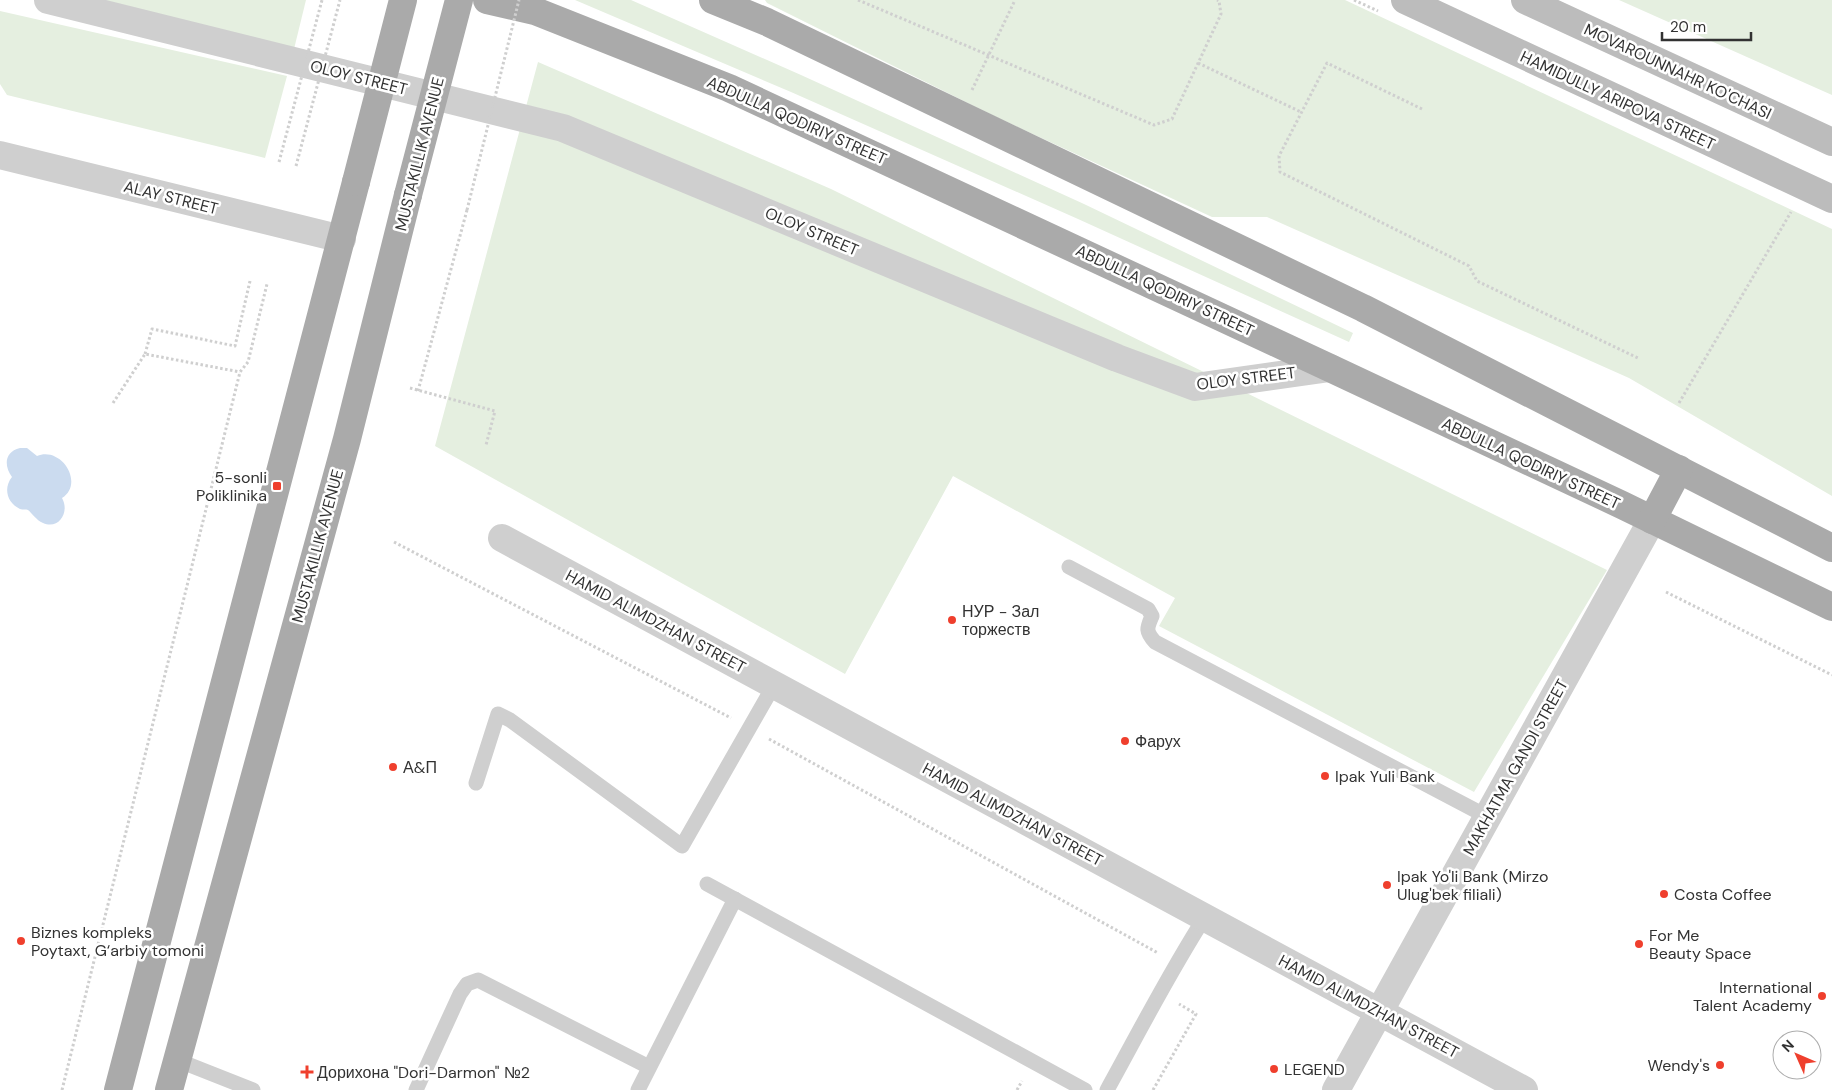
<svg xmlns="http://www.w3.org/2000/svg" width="1832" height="1090" font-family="'DM Sans',sans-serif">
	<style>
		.green { fill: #e5efe0 }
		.water { fill: #cbdbef }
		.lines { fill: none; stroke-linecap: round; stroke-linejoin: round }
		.path { stroke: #cfcfcf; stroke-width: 3; stroke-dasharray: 2.5 2.5; stroke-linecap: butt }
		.lane { stroke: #cfcfcf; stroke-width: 15 }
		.street { stroke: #cfcfcf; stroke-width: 28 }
		.secondary { stroke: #bcbcbc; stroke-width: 28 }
		.primary { stroke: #aaa; stroke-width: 28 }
		.path-bridge { stroke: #cfcfcf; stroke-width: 3; stroke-dasharray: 2.5 2.5; stroke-linecap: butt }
		.primary-bridge { stroke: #aaa; stroke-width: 28 }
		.poi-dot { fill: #ef3f2d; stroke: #fff; stroke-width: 2 }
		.labels { text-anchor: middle; stroke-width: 5; stroke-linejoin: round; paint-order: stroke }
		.street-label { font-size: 16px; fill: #323232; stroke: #fff }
		.poi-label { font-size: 16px; fill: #323232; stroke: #fff; text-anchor: start }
	</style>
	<rect width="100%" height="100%" fill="#fff"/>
	<g class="green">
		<polygon points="104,0 306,0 294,49"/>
		<polygon points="575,0 631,0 801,75 1084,204 1353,333 1349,342 1078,219 791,92"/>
		<polygon points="765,0 1345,0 1832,229 1832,496 1629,378 1267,217 1212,217 994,116 767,3"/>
		<polygon points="1619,0 1832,0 1832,95"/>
		<polygon points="0,11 287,76 265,158 7,95 0,84"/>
		<polygon points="538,62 831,189 1607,570 1474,792 1159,626 1175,598 953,476 845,674 435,446"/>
	</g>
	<path class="water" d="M20,448H27L37,456C61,446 85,483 62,498C70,512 59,530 43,523C36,520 32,513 28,510C26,509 23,510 20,509C7,503 3,488 12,477C4,466 4,452 20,448Z"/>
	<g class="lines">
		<g class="path">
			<polyline points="858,0 1154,125 1172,119 1221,14 1219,1 1217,0"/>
			<polyline points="1354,0 1378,11"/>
			<polyline points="1198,63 1301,112"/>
			<polyline points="972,90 1015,0"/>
			<polyline points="1422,109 1327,63 1279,156 1280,172 1469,266 1477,281 1640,359"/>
			<polyline points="145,354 152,329 235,346 250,281"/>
			<polyline points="410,388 495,411 486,445"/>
			<polyline points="418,391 467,210"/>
			<polyline points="113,403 145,354 240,372"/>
			<polyline points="1679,403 1791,212"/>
			<polyline points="394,542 731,718"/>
			<polyline points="1666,592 1832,675"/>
			<polyline points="769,739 1158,953"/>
			<polyline points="62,1090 240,372 248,362 267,284"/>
			<polyline points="1017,1090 1022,1081"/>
			<polyline points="1153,1090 1196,1014 1179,1004"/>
		</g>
		<g class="lane">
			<path d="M1069,567L1148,609L1152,616C1147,628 1145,631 1155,642L1488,817"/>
			<polyline points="476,783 498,714 510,720 682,846 774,685"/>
			<polyline points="707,884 1085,1090"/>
			<polyline points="177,1060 253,1090"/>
			<polyline points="416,1090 460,994 467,984 478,980 649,1067"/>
			<polyline points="638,1090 735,899"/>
			<path d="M1107,1090C1139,1032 1169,973 1205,917"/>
		</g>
		<g class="street">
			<polyline points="48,0 563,128 1117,358 1195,387 1330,368"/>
			<polyline points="0,155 342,239"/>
			<polyline points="502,538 1524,1090"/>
			<polyline points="1336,1090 1652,520"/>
		</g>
		<g class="secondary">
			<polyline points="1405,0 1832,199"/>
			<polyline points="1525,0 1832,142"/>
		</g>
		<g class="primary">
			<polyline points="487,0 535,11 729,88 1330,368 1622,505 1832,607"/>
			<polyline points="713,0 767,22 1363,308 1832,548"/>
			<polyline points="1652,520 1679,469"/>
			<polyline points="118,1090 356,182"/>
			<polyline points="169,1090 347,439 408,195"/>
		</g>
		<g class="path-bridge">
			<polyline points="279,162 322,0"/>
			<polyline points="296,166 340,0"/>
			<polyline points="467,210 519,0"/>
		</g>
		<g class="primary-bridge">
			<polyline points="356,182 403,0"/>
			<polyline points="408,195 459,0"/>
		</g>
	</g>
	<g class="poi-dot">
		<rect x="272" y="481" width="10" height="10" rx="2.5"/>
		<circle cx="952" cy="620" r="5"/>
		<circle cx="1125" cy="741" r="5"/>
		<circle cx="393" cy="767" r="5"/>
		<circle cx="1325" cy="776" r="5"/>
		<circle cx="1387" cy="885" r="5"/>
		<circle cx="1664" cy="894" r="5"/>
		<circle cx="21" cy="941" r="5"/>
		<circle cx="1639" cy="944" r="5"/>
		<circle cx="1822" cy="996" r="5"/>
		<circle cx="1720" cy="1065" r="5"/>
		<circle cx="1274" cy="1069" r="5"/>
		<path d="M304.5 1064.5h5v5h5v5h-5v5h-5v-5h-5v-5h5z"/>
	</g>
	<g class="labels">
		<g class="street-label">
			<text transform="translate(1678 71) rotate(25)" y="6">MOVAROUNNAHR KO'CHASI</text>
			<text transform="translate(359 77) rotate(14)" y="6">OLOY STREET</text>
			<text transform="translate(1618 100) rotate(25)" y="6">HAMIDULLY ARIPOVA STREET</text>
			<text transform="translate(797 120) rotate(24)" y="6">ABDULLA QODIRIY STREET</text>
			<text transform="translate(419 154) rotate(-76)" y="6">MUSTAKILLIK AVENUE</text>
			<text transform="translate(171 197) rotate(14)" y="6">ALAY STREET</text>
			<text transform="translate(812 231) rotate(23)" y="6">OLOY STREET</text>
			<text transform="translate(1165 290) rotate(25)" y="6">ABDULLA QODIRIY STREET</text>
			<text transform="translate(1246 378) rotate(-7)" y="6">OLOY STREET</text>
			<text transform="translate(1531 463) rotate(25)" y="6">ABDULLA QODIRIY STREET</text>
			<text transform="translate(317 546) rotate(-75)" y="6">MUSTAKILLIK AVENUE</text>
			<text transform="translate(656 621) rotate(28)" y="6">HAMID ALIMDZHAN STREET</text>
			<text transform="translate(1515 767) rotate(-61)" y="6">MAKHATMA GANDI STREET</text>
			<text transform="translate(1013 814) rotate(28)" y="6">HAMID ALIMDZHAN STREET</text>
			<text transform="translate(1369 1006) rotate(28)" y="6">HAMID ALIMDZHAN STREET</text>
		</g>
		<g class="poi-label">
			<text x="267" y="483" text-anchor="end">5-sonli<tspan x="267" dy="18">Poliklinika</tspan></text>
			<text x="962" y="617">НУР - Зал<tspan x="962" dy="18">торжеств</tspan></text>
			<text x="1135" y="747">Фарух</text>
			<text x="403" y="773">А&amp;П</text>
			<text x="1335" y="782">Ipak Yuli Bank</text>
			<text x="1397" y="882">Ipak Yo'li Bank (Mirzo<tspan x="1397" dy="18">Ulug'bek filiali)</tspan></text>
			<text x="1674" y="900">Costa Coffee</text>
			<text x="31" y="938">Biznes kompleks<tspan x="31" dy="18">Poytaxt, G‘arbiy tomoni</tspan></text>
			<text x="1649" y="941">For Me<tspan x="1649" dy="18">Beauty Space</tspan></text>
			<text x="1812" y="993" text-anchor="end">International<tspan x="1812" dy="18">Talent Academy</tspan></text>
			<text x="1710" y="1071" text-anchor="end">Wendy's</text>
			<text x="1284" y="1075">LEGEND</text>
			<text x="317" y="1078">Дорихона "Dori-Darmon" №2</text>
		</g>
	</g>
	<g transform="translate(1797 1055) rotate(315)"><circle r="24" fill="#ffffff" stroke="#adadad"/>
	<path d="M0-4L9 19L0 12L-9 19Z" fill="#ef3f2d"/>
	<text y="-8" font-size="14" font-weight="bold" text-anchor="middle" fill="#323232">N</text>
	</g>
	<path d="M1662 32v8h89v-8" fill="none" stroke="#323232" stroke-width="2.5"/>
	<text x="1670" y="32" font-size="15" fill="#323232" stroke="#ffffff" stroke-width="4" paint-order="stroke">20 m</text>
</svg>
